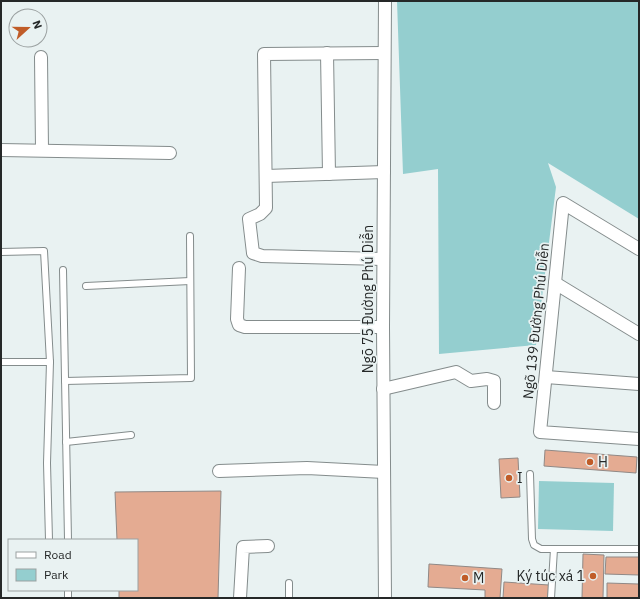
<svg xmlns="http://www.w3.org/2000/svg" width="640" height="599" font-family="'IBM Plex Sans',sans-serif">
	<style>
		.green { fill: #94cecf }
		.building { fill: #e4ab92; stroke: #908986 }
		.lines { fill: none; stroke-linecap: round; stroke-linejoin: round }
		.service-casing { stroke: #848c8c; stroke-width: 8 }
		.minor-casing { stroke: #848c8c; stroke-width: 14 }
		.service { stroke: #fff; stroke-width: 6 }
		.minor { stroke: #fff; stroke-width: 12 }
		.poi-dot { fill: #c05c28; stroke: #e9f2f2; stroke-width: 1.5 }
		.labels { text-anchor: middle; stroke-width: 3.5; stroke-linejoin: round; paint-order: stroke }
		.street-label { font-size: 14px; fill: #252828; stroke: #e9f2f2 }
		.poi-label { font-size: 14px; fill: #252828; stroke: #e9f2f2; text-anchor: start }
	</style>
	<rect width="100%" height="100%" fill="#e9f2f2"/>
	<g class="green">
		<polygon points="397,1 639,1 639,219 548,163 556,187 536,345 439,354 438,169 403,174"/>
		<polygon points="539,481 614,483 613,531 538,529"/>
	</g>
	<g class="building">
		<polygon points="545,450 637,457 636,473 544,466"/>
		<polygon points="518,458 520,497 501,498 499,459"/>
		<polygon points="221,491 218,598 119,598 119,590 137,590 137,540 117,540 115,492"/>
		<polygon points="583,554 604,555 603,598 582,598"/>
		<polygon points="606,557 639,557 639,575 605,574"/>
		<polygon points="429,564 502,569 500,598 485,598 485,590 428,587"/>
		<polygon points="504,582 549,585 548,598 503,598"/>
		<polygon points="607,583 639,584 639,598 607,598"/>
	</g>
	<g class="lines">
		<g class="service-casing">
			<g id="service">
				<polyline points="1,252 44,251 50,362 1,362"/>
				<polyline points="63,270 68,540"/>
				<polyline points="86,286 190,281"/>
				<polyline points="65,381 191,378 190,236"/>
				<polyline points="66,442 131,435"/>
				<polyline points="530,474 532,539 534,545 541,549 639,549"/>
				<polyline points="49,540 47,463 50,362"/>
				<polyline points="289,583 289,598"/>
				<polyline points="68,598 68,590"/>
				<polyline points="551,598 554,549"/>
			</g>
		</g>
		<g class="minor-casing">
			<g id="minor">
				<polyline points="385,1 383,327 385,598"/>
				<polyline points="327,53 329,174"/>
				<polyline points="41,57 42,150"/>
				<polyline points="1,150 170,153"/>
				<polyline points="266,176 384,172"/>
				<polyline points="639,249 563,203 540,432 639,439"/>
				<polyline points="383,259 262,256 253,253 249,219 260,214 266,208 264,54 384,53"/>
				<polyline points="239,268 237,319 239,325 245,327 383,327"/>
				<polyline points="555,283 639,334"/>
				<polyline points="546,377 639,384"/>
				<polyline points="383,389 456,372 471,381 487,379 494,381 494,403"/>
				<polyline points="219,471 307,468 384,472"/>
				<polyline points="240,598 243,547 268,546"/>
			</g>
		</g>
		<use href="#service" class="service"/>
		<use href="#minor" class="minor"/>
	</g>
	<g class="poi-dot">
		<circle cx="590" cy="462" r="4"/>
		<circle cx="509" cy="478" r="4"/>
		<circle cx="593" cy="576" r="4"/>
		<circle cx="465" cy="578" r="4"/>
	</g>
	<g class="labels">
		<g class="street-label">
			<text transform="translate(368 299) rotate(-90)" y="5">Ngõ 75 Đường Phú Diễn</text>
			<text transform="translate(536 321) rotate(-84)" y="5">Ngõ 139 Đường Phú Diễn</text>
		</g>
		<g class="poi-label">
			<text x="598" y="467">H</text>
			<text x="517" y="483">I</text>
			<text x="585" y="581" text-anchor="end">Ký túc xá 1</text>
			<text x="473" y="583">M</text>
		</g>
	</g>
	<rect width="640" height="599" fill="none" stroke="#252828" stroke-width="4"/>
	<rect x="8" y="539" width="130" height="52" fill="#e9f2f2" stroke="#9ba1a1"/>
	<rect x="16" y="552" width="20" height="6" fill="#ffffff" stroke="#9ba1a1"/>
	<text x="44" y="559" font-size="12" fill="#252828">Road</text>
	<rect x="16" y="569" width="20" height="12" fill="#94cecf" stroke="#9ba1a1"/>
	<text x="44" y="579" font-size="12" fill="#252828">Park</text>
	<g transform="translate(28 28) rotate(69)"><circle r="19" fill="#e9f2f2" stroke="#9ba1a1"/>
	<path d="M0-3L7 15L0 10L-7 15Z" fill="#c05c28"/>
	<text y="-6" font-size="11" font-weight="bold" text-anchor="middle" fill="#252828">N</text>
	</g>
</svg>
